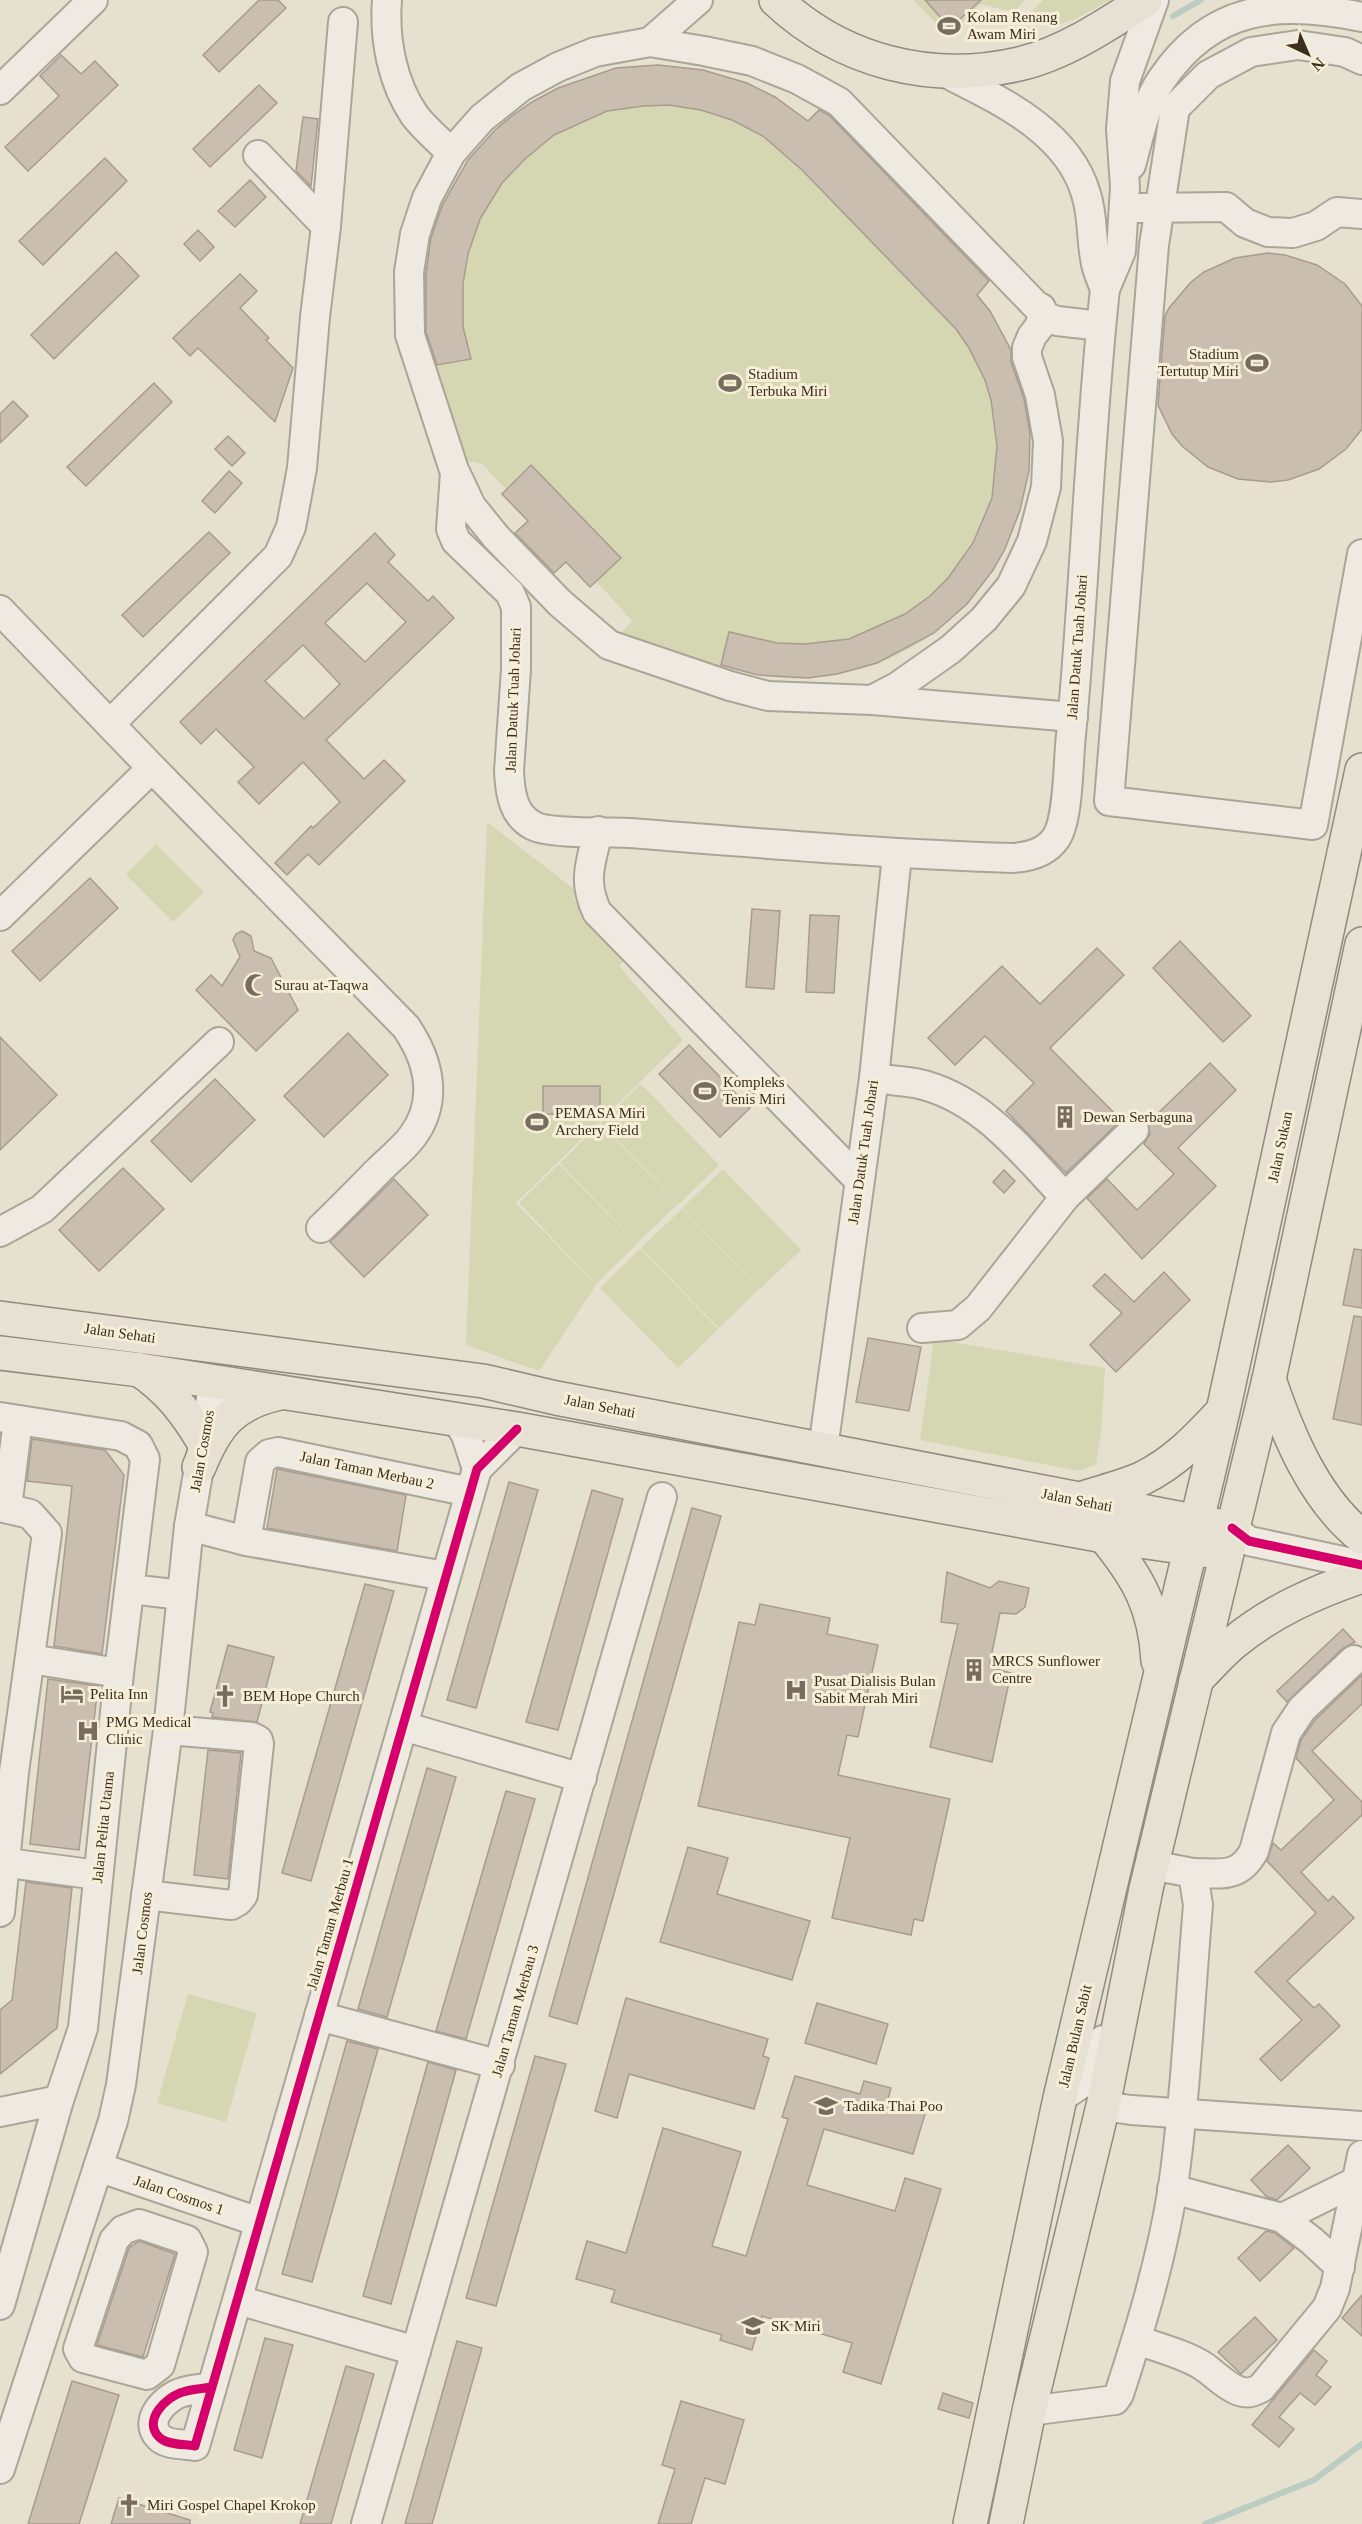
<svg xmlns="http://www.w3.org/2000/svg" width="1362" height="2524" font-family="Georgia,serif">
	<style>
		.green { fill: #d5d6b2 }
		.lines { fill: none; stroke-linecap: round; stroke-linejoin: round }
		.stream { stroke: #bbccc2; stroke-width: 6 }
		.building { fill: #cabeb0; stroke: #a79c8e; stroke-width: 1.5; fill-rule: evenodd }
		.minor-casing { stroke: #aba598; stroke-width: 32 }
		.major-casing { stroke: #918a7f; stroke-width: 36 }
		.minor { stroke: #eeeae1; stroke-width: 28 }
		.major { stroke: #e6e1d2; stroke-width: 33 }
		.cycleway-casing { stroke: #f6eed6; stroke-width: 13 }
		.cycleway { stroke: #d6006c; stroke-width: 9 }
		.labels { text-anchor: middle; stroke-width: 6; stroke-linejoin: round; paint-order: stroke }
		.poi-label { font-size: 15px; fill: #3b2e1f; stroke: #f6eed6; text-anchor: start }
		.street-label { font-size: 15px; fill: #3b2e1f; stroke: #f6eed6 }
	</style>
	<rect width="100%" height="100%" fill="#e6e0cf"/>
	<g class="green">
		<polygon points="913,0 1025,0 1013,12 981,4 949,36"/>
		<polygon points="1043,0 1111,0 1077,18 1055,26 1042,20 1033,10"/>
		<path d="M658,65C715,68 763,86 808,121L826,103L994,276L977,295C1098,443 999,667 808,678C743,682 679,654 619,635L632,621L597,582L590,587L566,562L554,574L515,534L528,521L502,494L506,489L482,464L466,461C450,415 426,367 423,317C414,176 520,72 658,65Z"/>
		<polygon points="487,822 578,892 573,898 630,956 619,966 683,1040 516,1203 596,1285 539,1371 466,1345"/>
		<polygon points="156,844 204,892 173,922 126,874"/>
		<polygon points="641,1084 719,1165 679,1204 601,1123"/>
		<polygon points="600,1124 678,1204 637,1243 560,1163"/>
		<polygon points="559,1164 637,1244 596,1284 519,1203"/>
		<polygon points="723,1169 801,1250 760,1289 682,1208"/>
		<polygon points="682,1209 759,1289 719,1328 641,1248"/>
		<polygon points="640,1249 718,1329 678,1368 600,1288"/>
		<polygon points="934,1339 1105,1368 1101,1433 1096,1464 1079,1471 920,1440"/>
		<polygon points="188,1994 257,2013 226,2122 157,2103"/>
	</g>
	<g class="lines">
		<g class="stream">
			<polyline points="1173,16 1201,0"/>
			<polyline points="1205,2524 1314,2480 1362,2444"/>
		</g>
	</g>
	<g class="building">
		<polygon points="259,0 278,0 286,8 219,72 203,55"/>
		<polygon points="925,0 981,0 950,28"/>
		<polygon points="61,55 81,74 95,61 118,85 28,171 5,147 59,96 40,76"/>
		<polygon points="658,65 703,70 747,83 775,97 808,121 819,110 829,115 989,281 977,295 990,311 1011,350 1011,362 1024,399 1030,434 1029,471 1020,510 1005,549 993,570 967,604 934,633 877,663 837,674 808,678 758,675 721,665 729,632 777,643 805,644 849,639 905,614 930,596 948,578 973,543 992,498 997,446 991,400 985,380 969,348 956,329 802,170 763,136 732,120 701,110 669,105 643,106 607,111 554,135 525,159 502,183 480,219 468,254 463,284 463,327 471,359 437,365 426,332 426,273 431,238 442,206 468,160 495,130 513,115 532,102 558,88 616,68"/>
		<polygon points="259,85 277,103 210,167 193,149"/>
		<polygon points="303,117 318,119 311,186 296,171"/>
		<polygon points="105,158 127,181 43,265 19,241"/>
		<polygon points="250,180 266,197 235,227 218,211"/>
		<polygon points="198,230 214,247 200,261 184,244"/>
		<polygon points="116,252 139,276 54,359 31,335"/>
		<polygon points="1268,253 1285,255 1317,265 1345,284 1362,306 1362,429 1346,449 1319,469 1288,480 1271,482 1238,479 1208,467 1182,446 1172,434 1158,405 1165,316 1169,308 1191,282 1204,272 1235,258"/>
		<polygon points="240,274 257,291 240,308 269,338 266,340 293,368 275,422 198,348 190,356 173,338"/>
		<polygon points="154,383 172,402 86,486 67,467"/>
		<polygon points="13,401 28,416 0,443 0,414"/>
		<polygon points="228,436 245,453 232,466 215,449"/>
		<polygon points="531,465 621,558 590,587 566,562 554,573 515,533 528,521 502,494"/>
		<polygon points="229,471 242,483 215,513 202,501"/>
		<polygon points="209,532 230,553 143,637 122,615"/>
		<path d="M375,533L395,555L388,562L428,601L433,596L454,618L326,740L364,779L384,760L405,781L319,865L308,854L287,875L275,863L311,826L313,828L340,802L303,762L259,804L238,782L254,767L216,729L201,744L180,722ZM367,583L406,622L365,662L325,623ZM303,645L340,684L304,719L265,681Z"/>
		<polygon points="90,878 118,908 40,981 12,951"/>
		<polygon points="752,909 780,911 774,989 746,987"/>
		<polygon points="810,915 839,916 834,993 806,992"/>
		<polygon points="242,931 251,936 254,951 271,958 298,1010 256,1051 196,990 211,975 222,986 240,957 233,940 236,934"/>
		<polygon points="1180,941 1251,1016 1223,1042 1153,968"/>
		<polygon points="1097,948 1124,975 1050,1048 1121,1120 1066,1173 1006,1111 1034,1083 985,1036 955,1065 928,1038 1002,966 1040,1004"/>
		<polygon points="348,1033 388,1075 324,1137 284,1096"/>
		<polygon points="0,1037 57,1095 0,1150"/>
		<polygon points="689,1045 750,1108 720,1137 659,1074"/>
		<polygon points="1210,1063 1236,1090 1178,1148 1216,1186 1142,1259 1087,1198 1107,1179 1137,1210 1174,1174 1144,1144 1150,1134 1148,1123"/>
		<polygon points="215,1079 255,1120 191,1182 151,1141"/>
		<rect x="543" y="1086" width="57" height="28"/>
		<polygon points="123,1168 164,1209 99,1271 59,1230"/>
		<polygon points="1004,1170 1015,1181 1004,1193 993,1182"/>
		<polygon points="394,1179 428,1215 364,1277 330,1242"/>
		<polygon points="1354,1249 1362,1250 1362,1308 1343,1305"/>
		<polygon points="1164,1272 1190,1300 1116,1372 1090,1345 1122,1313 1093,1286 1105,1274 1134,1302"/>
		<polygon points="1354,1316 1362,1317 1362,1425 1333,1419"/>
		<polygon points="868,1338 921,1347 909,1411 856,1402"/>
		<polygon points="32,1439 105,1450 124,1475 102,1654 54,1646 72,1486 27,1481"/>
		<polygon points="277,1469 406,1495 397,1551 267,1528"/>
		<polygon points="509,1482 538,1490 476,1708 447,1700"/>
		<polygon points="592,1490 623,1499 558,1730 526,1722"/>
		<polygon points="692,1508 721,1516 577,2024 549,2016"/>
		<polygon points="947,1572 990,1588 999,1581 1029,1588 1025,1607 1016,1614 1000,1613 989,1667 1011,1673 992,1762 930,1747 958,1624 941,1622"/>
		<polygon points="365,1584 394,1591 311,1881 282,1873"/>
		<polygon points="760,1604 830,1618 827,1634 878,1645 858,1737 847,1735 838,1775 950,1799 923,1921 914,1919 911,1935 832,1918 850,1838 698,1806 739,1622 755,1625"/>
		<polygon points="1343,1629 1355,1642 1343,1648 1287,1702 1277,1691"/>
		<polygon points="228,1645 274,1657 257,1722 212,1717 213,1713 210,1712"/>
		<polygon points="1362,1675 1362,1704 1312,1751 1362,1802 1362,1815 1301,1872 1328,1901 1333,1896 1354,1918 1287,1981 1314,2008 1319,2004 1340,2026 1281,2081 1260,2059 1302,2020 1255,1972 1316,1913 1267,1861 1273,1843 1281,1850 1334,1800 1296,1758 1301,1740 1315,1720"/>
		<polygon points="48,1679 98,1686 79,1850 30,1844"/>
		<polygon points="208,1750 241,1753 228,1879 194,1875"/>
		<polygon points="427,1768 456,1777 387,2017 358,2009"/>
		<polygon points="506,1791 535,1799 466,2039 436,2031"/>
		<polygon points="688,1847 728,1858 717,1894 810,1921 792,1980 660,1942"/>
		<polygon points="26,1882 72,1888 57,2028 0,2074 0,2010 12,2000"/>
		<polygon points="626,1998 768,2039 763,2056 769,2058 754,2109 629,2074 617,2118 595,2111"/>
		<polygon points="817,2003 888,2024 876,2064 805,2043"/>
		<polygon points="347,2041 378,2049 312,2282 282,2274"/>
		<polygon points="535,2056 566,2064 496,2306 466,2298"/>
		<polygon points="428,2062 456,2070 391,2304 363,2296"/>
		<polygon points="795,2076 860,2094 864,2081 891,2088 887,2103 925,2114 913,2154 824,2129 807,2185 895,2211 905,2178 941,2189 881,2384 843,2372 852,2343 762,2316 752,2350 720,2340 722,2335 611,2302 615,2290 576,2279 587,2241 626,2253 663,2128 741,2152 712,2246 746,2256 788,2119 782,2117"/>
		<polygon points="1288,2145 1310,2168 1277,2200 1267,2197 1251,2180"/>
		<polygon points="1266,2231 1275,2233 1294,2248 1260,2281 1238,2258"/>
		<polygon points="139,2241 175,2254 143,2357 97,2345 129,2248"/>
		<polygon points="1362,2295 1362,2336 1342,2318"/>
		<polygon points="1255,2317 1277,2340 1241,2374 1218,2352"/>
		<polygon points="265,2338 293,2345 262,2458 234,2450"/>
		<polygon points="457,2341 482,2348 432,2524 405,2524"/>
		<polygon points="1314,2350 1327,2361 1316,2375 1331,2387 1315,2405 1300,2393 1279,2417 1294,2429 1279,2447 1252,2425"/>
		<polygon points="346,2366 374,2374 331,2524 300,2524"/>
		<polygon points="72,2381 119,2395 97,2467 79,2524 28,2524"/>
		<polygon points="943,2393 973,2403 969,2418 938,2409"/>
		<polygon points="681,2401 744,2420 725,2484 705,2478 691,2524 658,2524 675,2469 662,2465"/>
		<polygon points="119,2498 190,2520 190,2524 111,2524"/>
	</g>
	<g class="lines">
		<g class="minor-casing">
			<g id="minor">
				<path d="M387,0C384,39 392,83 415,116C425,129 440,141 451,153"/>
				<polyline points="650,42 698,0"/>
				<polyline points="1362,60 1345,52 1298,45 1251,52 1208,75 1175,108 1154,245 1109,801 1313,825 1362,554"/>
				<path d="M946,73C999,100 1068,131 1086,194C1093,215 1091,237 1095,258C1096,269 1101,279 1105,289"/>
				<polyline points="0,90 93,0"/>
				<polyline points="258,155 326,226"/>
				<path d="M1131,165C1139,137 1145,103 1162,79C1212,5 1279,0 1362,17"/>
				<polyline points="1139,208 1226,207 1245,223 1268,232 1293,233 1316,226 1337,212 1362,214"/>
				<path d="M1101,326L1057,321L1047,317L839,102L797,79L752,61L704,51L650,42L595,52L558,67L521,87L482,118L451,153L427,198L415,234L409,272L410,335L455,473L451,529L456,541L510,593L516,607V669L509,771C510,793 513,816 534,826C549,834 609,832 630,833C757,843 884,854 1012,858C1029,857 1046,853 1056,838C1069,819 1068,760 1071,735C1085,586 1089,437 1105,289L1121,251L1125,187L1121,129L1125,81L1154,0"/>
				<polyline points="456,474 471,506 496,537 560,603 609,645 730,686 768,696 872,700 897,687 951,649 984,619 1011,586 1032,541 1046,487 1048,441 1040,395 1027,357 1027,348 1032,336 1039,327 1042,318 1041,308"/>
				<polyline points="0,610 152,768 0,916"/>
				<polyline points="872,700 1073,717"/>
				<polyline points="110,724 278,556 291,527 302,468 315,317 326,226 343,22"/>
				<path d="M152,768L406,1027C429,1061 439,1101 412,1137C403,1149 390,1159 379,1170C360,1189 341,1209 321,1228"/>
				<path d="M598,831C591,863 582,880 597,912L858,1179"/>
				<path d="M874,1078C887,1080 902,1081 915,1083C980,1096 1022,1152 1065,1197"/>
				<polyline points="0,1232 42,1209 219,1042"/>
				<polyline points="922,1328 958,1325 978,1308 1065,1197 1134,1130"/>
				<polyline points="0,1417 121,1436 138,1445 145,1459 119,1673 83,2028 59,2100 0,2305"/>
				<polyline points="457,1420 466,1435 477,1469"/>
				<polyline points="823,1449 874,1078 897,855"/>
				<polyline points="0,1507 30,1514 47,1533 14,1772 0,1912"/>
				<polyline points="7,1508 18,1420"/>
				<polyline points="189,1526 246,1541"/>
				<polyline points="1232,1528 1249,1541 1362,1565"/>
				<polyline points="445,1576 246,1541 260,1462 269,1454 278,1452 470,1492"/>
				<polyline points="130,1589 182,1595"/>
				<polyline points="30,1659 119,1673"/>
				<polyline points="403,1726 582,1778"/>
				<polyline points="0,1862 98,1875"/>
				<path d="M1193,1873C1221,1873 1239,1879 1254,1851L1286,1733L1302,1709L1354,1660"/>
				<polyline points="146,1895 231,1905 238,1901 243,1895 259,1744 258,1740 252,1737 168,1730"/>
				<polyline points="319,2016 500,2065"/>
				<polyline points="1060,2098 1093,2076 1103,2040"/>
				<polyline points="1103,2106 1131,2110 1362,2126"/>
				<polyline points="0,2112 59,2100"/>
				<polyline points="98,2167 259,2222"/>
				<polyline points="1172,2189 1282,2218 1312,2241 1340,2267"/>
				<polyline points="1282,2218 1355,2182"/>
				<polygon points="139,2224 187,2240 193,2252 160,2365 147,2375 83,2358 78,2349 114,2240 123,2230"/>
				<polyline points="238,2300 416,2351"/>
				<path d="M1137,2340C1159,2348 1184,2354 1203,2366C1215,2374 1225,2386 1239,2391C1248,2394 1253,2392 1261,2388L1327,2308L1335,2288L1362,2155"/>
				<path d="M211,2387C202,2389 192,2389 183,2392C167,2396 142,2420 159,2437C166,2445 184,2444 195,2446L477,1469L517,1429"/>
				<path d="M1029,2411L1115,2400L1119,2394C1141,2327 1162,2257 1173,2187C1186,2094 1190,1999 1198,1905L1193,1873L1151,1865"/>
				<polyline points="0,2469 113,2121 121,2085 168,1730 189,1526 214,1381"/>
				<polyline points="366,2524 662,1497"/>
			</g>
		</g>
		<g class="major-casing">
			<g id="major">
				<path d="M776,0C842,62 931,84 1019,64C1063,54 1107,25 1145,0"/>
				<polyline points="0,1318 483,1381 556,1398 1219,1526"/>
				<polyline points="0,1353 140,1370 517,1429 1104,1536 1210,1551"/>
				<path d="M140,1370C168,1389 186,1412 203,1441"/>
				<path d="M1269,1379C1288,1435 1314,1499 1362,1537"/>
				<path d="M199,1467C216,1425 233,1403 280,1393"/>
				<path d="M1080,1499C1101,1492 1123,1487 1143,1478C1175,1462 1198,1438 1222,1412"/>
				<path d="M1104,1536C1138,1577 1155,1607 1158,1661"/>
				<path d="M1196,1680C1208,1668 1219,1655 1232,1644C1270,1612 1315,1592 1362,1576"/>
				<polyline points="970,2524 1060,2098 1223,1411 1362,770"/>
				<polyline points="1006,2524 1029,2411 1103,2106 1146,1889 1269,1379 1362,944"/>
			</g>
		</g>
		<use href="#minor" class="minor"/>
		<use href="#major" class="major"/>
		<g class="cycleway-casing">
			<g id="cycleway">
				<polyline points="1232,1528 1249,1541 1362,1565"/>
				<path d="M211,2387C202,2389 192,2389 183,2392C167,2396 142,2420 159,2437C166,2445 184,2444 195,2446L477,1469L517,1429"/>
			</g>
		</g>
		<use href="#cycleway" class="cycleway"/>
	</g>
	<defs>
		<g id="stadium-bare" transform="scale(1.8)"><path d="M0-5a6.5 5 0 1 0 0 10a6.5 5 0 1 0 0-10ZM-3.5-1.8h7v3.6h-7Z" fill="#776c5d" stroke="#f6eed6" stroke-width="2.5" paint-order="stroke"/></g>
		<g id="mosque-bare" transform="scale(1.8)"><path d="M3.5-4.9A6 6 0 1 0 3.5 4.9A5 5 0 1 1 3.5-4.9Z" fill="#776c5d" stroke="#f6eed6" stroke-width="2.5" paint-order="stroke"/></g>
		<g id="building-bare" transform="scale(1.8)"><path d="M-4-6H4V6H1V3H-1V6H-4ZM-2.5-4.3h1.7v1.8h-1.7ZM.8-4.3h1.7v1.8H.8ZM-2.5-1h1.7V.8h-1.7ZM.8-1h1.7V.8H.8Z" fill="#776c5d" stroke="#f6eed6" stroke-width="2.5" paint-order="stroke"/></g>
		<g id="hospital-bare" transform="scale(1.8)"><path d="M-5-5h3v3.5h4V-5h3V5h-3V1.5h-4V5h-3Z" fill="#776c5d" stroke="#f6eed6" stroke-width="2.5" paint-order="stroke"/></g>
		<g id="hotel-bare" transform="scale(1.8)"><path d="M-6-4.5h1.5V1H6V5H4.5V3h-9V5H-6ZM-4 0a1.8 1.8 0 1 1 3.6 0ZM.5 0V-2.5h3Q6-2.5 6 0Z" fill="#776c5d" stroke="#f6eed6" stroke-width="2.5" paint-order="stroke"/></g>
		<g id="church-bare" transform="scale(1.8)"><path d="M-1.2-6h2.4v3.5h3.3v2.4h-3.3V6h-2.4V-.1h-3.3v-2.4h3.3Z" fill="#776c5d" stroke="#f6eed6" stroke-width="2.5" paint-order="stroke"/></g>
		<g id="school-bare" transform="scale(1.8)"><path d="M0-5L7-2L0 1L-7-2ZM-4 1L0 2.5L4 1V4Q0 6-4 4Z" fill="#776c5d" stroke="#f6eed6" stroke-width="2.5" paint-order="stroke"/></g>
	</defs>
	<g fill-rule="evenodd">
		<use href="#stadium-bare" x="949" y="26"/>
		<use href="#stadium-bare" x="1257" y="363"/>
		<use href="#stadium-bare" x="730" y="383"/>
		<use href="#mosque-bare" x="256" y="985"/>
		<use href="#stadium-bare" x="705" y="1091"/>
		<use href="#building-bare" x="1065" y="1117"/>
		<use href="#stadium-bare" x="537" y="1122"/>
		<use href="#building-bare" x="974" y="1670"/>
		<use href="#hospital-bare" x="796" y="1690"/>
		<use href="#hotel-bare" x="72" y="1694"/>
		<use href="#church-bare" x="225" y="1696"/>
		<use href="#hospital-bare" x="88" y="1731"/>
		<use href="#school-bare" x="826" y="2106"/>
		<use href="#school-bare" x="753" y="2326"/>
		<use href="#church-bare" x="129" y="2505"/>
	</g>
	<g class="labels">
		<g class="poi-label">
			<text x="967" y="22">Kolam Renang<tspan x="967" dy="17">Awam Miri</tspan></text>
			<text x="1239" y="359" text-anchor="end">Stadium<tspan x="1239" dy="17">Tertutup Miri</tspan></text>
			<text x="748" y="379">Stadium<tspan x="748" dy="17">Terbuka Miri</tspan></text>
			<text x="274" y="990">Surau at-Taqwa</text>
			<text x="723" y="1087">Kompleks<tspan x="723" dy="17">Tenis Miri</tspan></text>
			<text x="555" y="1118">PEMASA Miri<tspan x="555" dy="17">Archery Field</tspan></text>
			<text x="1083" y="1122">Dewan Serbaguna</text>
			<text x="992" y="1666">MRCS Sunflower<tspan x="992" dy="17">Centre</tspan></text>
			<text x="814" y="1686">Pusat Dialisis Bulan<tspan x="814" dy="17">Sabit Merah Miri</tspan></text>
			<text x="90" y="1699">Pelita Inn</text>
			<text x="243" y="1701">BEM Hope Church</text>
			<text x="106" y="1727">PMG Medical<tspan x="106" dy="17">Clinic</tspan></text>
			<text x="844" y="2111">Tadika Thai Poo</text>
			<text x="771" y="2331">SK Miri</text>
			<text x="147" y="2510">Miri Gospel Chapel Krokop</text>
		</g>
		<g class="street-label">
			<text transform="translate(1077 647) rotate(-86)" y="5">Jalan Datuk Tuah Johari</text>
			<text transform="translate(513 700) rotate(-88)" y="5">Jalan Datuk Tuah Johari</text>
			<text transform="translate(1280 1147) rotate(-78)" y="5">Jalan Sukan</text>
			<text transform="translate(863 1152) rotate(-82)" y="5">Jalan Datuk Tuah Johari</text>
			<text transform="translate(120 1333) rotate(8)" y="5">Jalan Sehati</text>
			<text transform="translate(600 1406) rotate(11)" y="5">Jalan Sehati</text>
			<text transform="translate(202 1451) rotate(-80)" y="5">Jalan Cosmos</text>
			<text transform="translate(367 1470) rotate(12)" y="5">Jalan Taman Merbau 2</text>
			<text transform="translate(1077 1500) rotate(11)" y="5">Jalan Sehati</text>
			<text transform="translate(103 1827) rotate(-84)" y="5">Jalan Pelita Utama</text>
			<text transform="translate(330 1924) rotate(-74)" y="5">Jalan Taman Merbau 1</text>
			<text transform="translate(142 1933) rotate(-83)" y="5">Jalan Cosmos</text>
			<text transform="translate(515 2011) rotate(-74)" y="5">Jalan Taman Merbau 3</text>
			<text transform="translate(1075 2036) rotate(-77)" y="5">Jalan Bulan Sabit</text>
			<text transform="translate(179 2195) rotate(19)" y="5">Jalan Cosmos 1</text>
		</g>
	</g>
	<g transform="translate(1308 54) rotate(136)" stroke="#f6eed6" stroke-width="4.5" paint-order="stroke">
	<path d="M0-4.5L10 22L0 15L-10 22Z" fill="#3b2e1f"/>
	<text y="-9" font-size="16" font-weight="bold" text-anchor="middle" fill="#3b2e1f">N</text>
	</g>
</svg>
